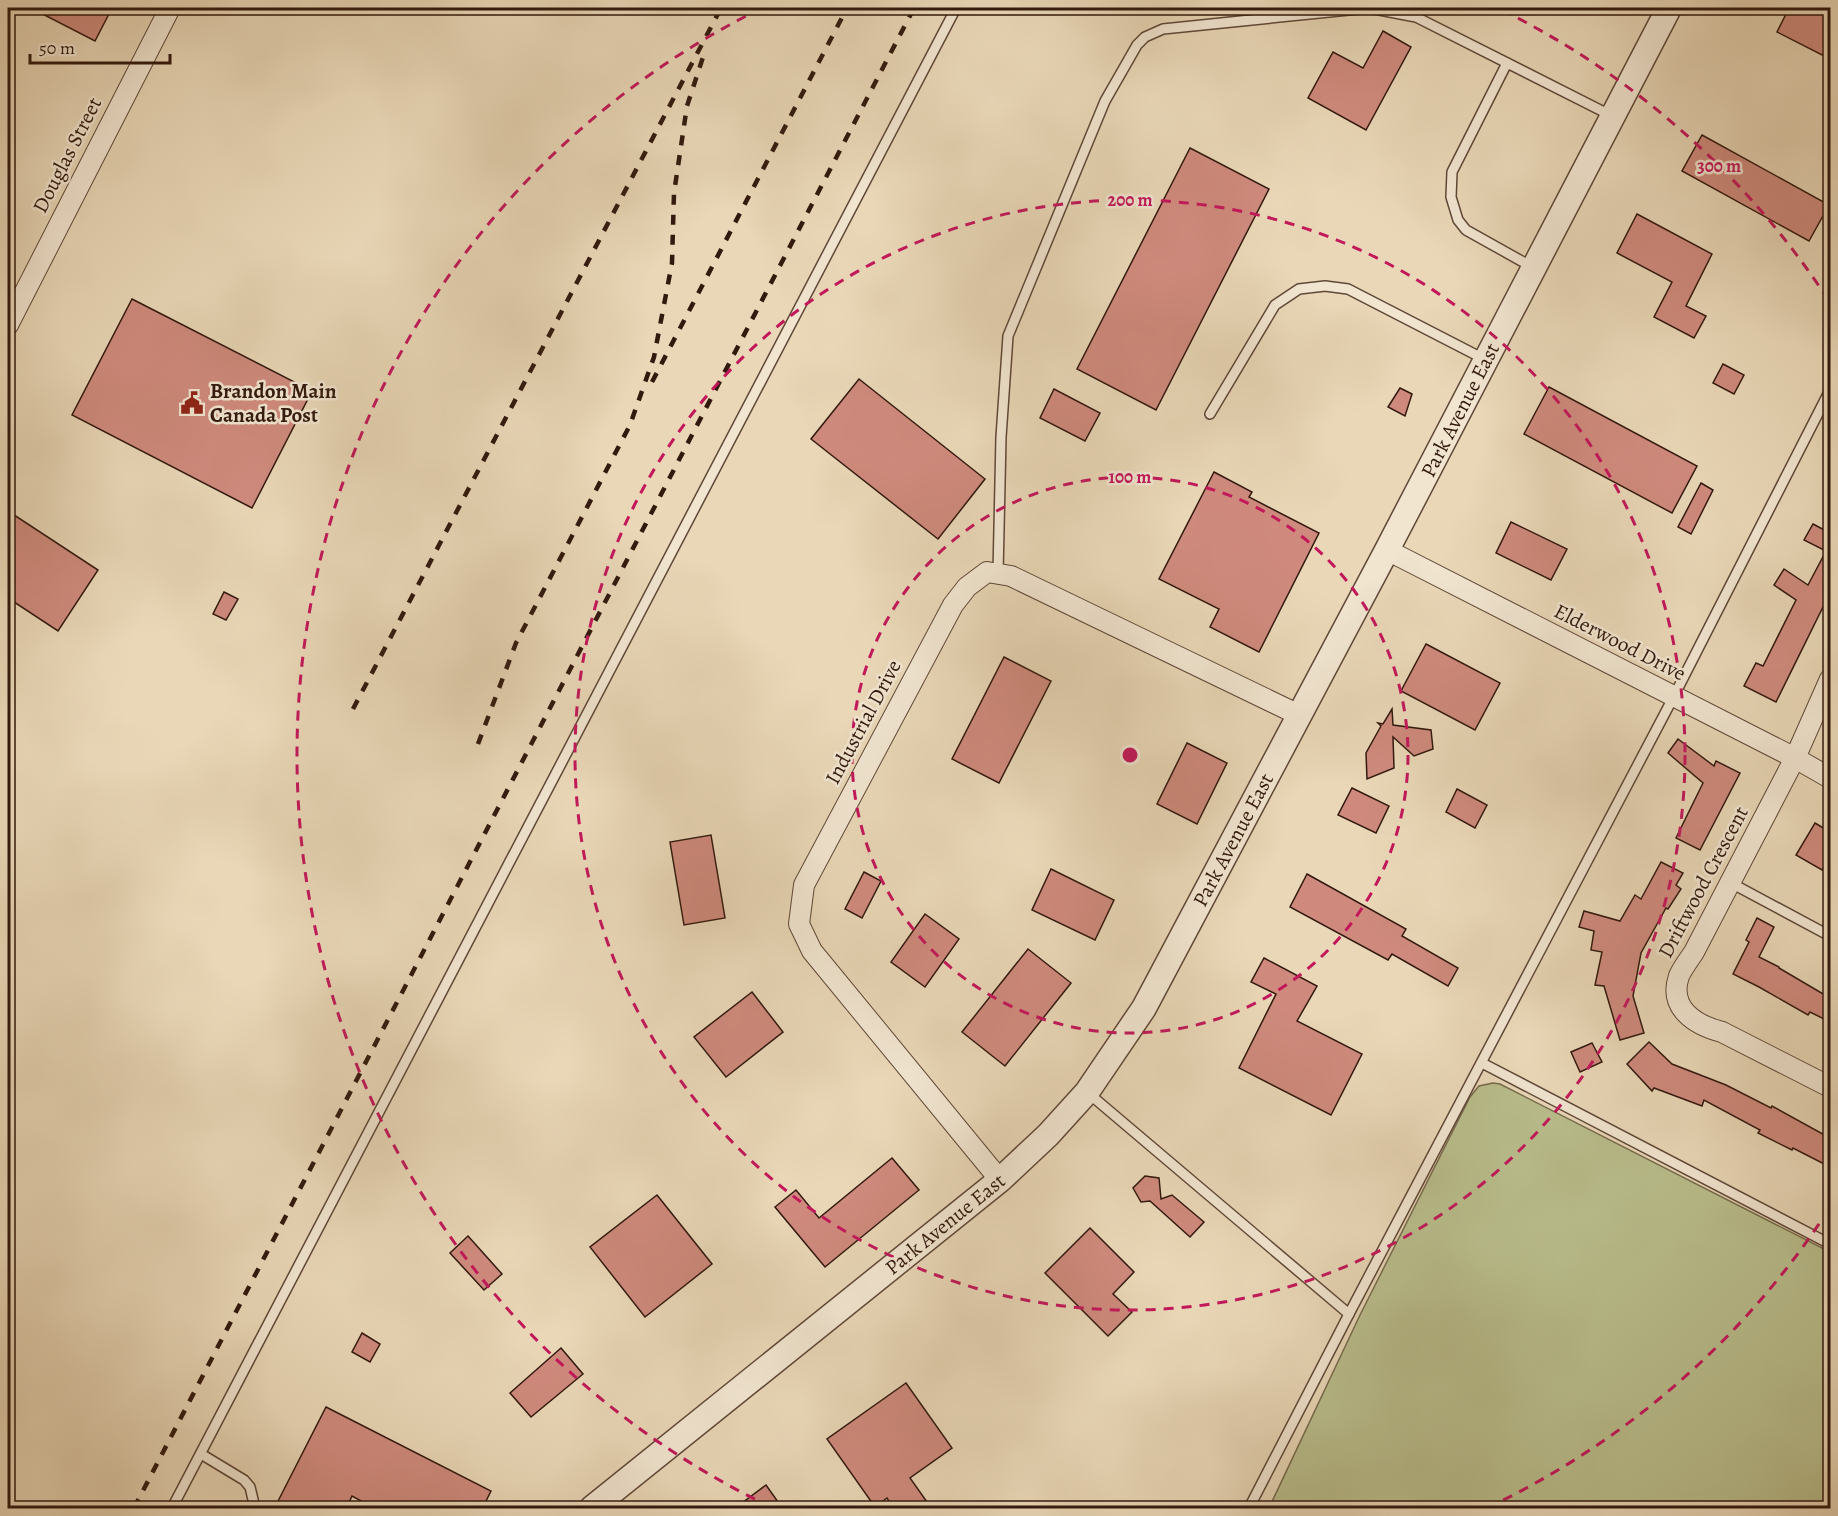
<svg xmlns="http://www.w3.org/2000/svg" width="1838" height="1516" font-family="Alegreya,serif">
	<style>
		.green { fill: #b9bd8c; stroke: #766b4d; stroke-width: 1.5 }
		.building { fill: #cf8a7d; stroke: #32190e; stroke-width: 1.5 }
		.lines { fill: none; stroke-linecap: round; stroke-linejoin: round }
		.service-casing { stroke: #604838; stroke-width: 12 }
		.minor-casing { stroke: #604838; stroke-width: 22 }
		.tertiary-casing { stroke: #604838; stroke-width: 27 }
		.service { stroke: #f1e5d0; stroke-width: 9 }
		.minor { stroke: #f1e5d0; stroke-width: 20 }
		.tertiary { stroke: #f1e5d0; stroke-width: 24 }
		.rail { stroke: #32190e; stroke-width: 4.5; stroke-dasharray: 10 10; stroke-linecap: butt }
		.ring { fill: none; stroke: #c2185b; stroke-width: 3; stroke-dasharray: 10 8 }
		.labels { text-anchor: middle; stroke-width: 5; stroke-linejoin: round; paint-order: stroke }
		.street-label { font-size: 21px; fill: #32190e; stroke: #f1e5d0 }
		.poi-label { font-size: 21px; font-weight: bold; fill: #32190e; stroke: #f1e5d0; text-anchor: start }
		.centre { fill: #c2185b; stroke: #f1e5d0; stroke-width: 3 }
		.ring-label { font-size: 18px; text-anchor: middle; font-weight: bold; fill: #c2185b; stroke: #f1e5d0; stroke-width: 5; stroke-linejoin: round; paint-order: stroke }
	</style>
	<rect width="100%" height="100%" fill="#e9d7b7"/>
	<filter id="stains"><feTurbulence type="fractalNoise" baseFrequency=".00333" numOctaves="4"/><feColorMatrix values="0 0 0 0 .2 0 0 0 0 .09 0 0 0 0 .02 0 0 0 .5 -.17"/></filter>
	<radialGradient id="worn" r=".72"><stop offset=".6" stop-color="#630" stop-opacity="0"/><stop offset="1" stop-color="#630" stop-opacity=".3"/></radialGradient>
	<polygon class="green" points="1493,1083 1500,1084 1830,1252 1830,1508 1269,1508 1360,1315 1470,1097 1479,1086"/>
	<g class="building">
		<polygon points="31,8 112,8 95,41"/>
		<polygon points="1789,8 1830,8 1830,59 1777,32"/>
		<polygon points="1383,31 1411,47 1366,130 1308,98 1333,52 1363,68"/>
		<polygon points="1702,135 1829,205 1809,241 1682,171"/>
		<polygon points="1190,148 1269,189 1156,410 1077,369"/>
		<polygon points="1637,214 1712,254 1686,306 1706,316 1694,338 1654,317 1672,282 1617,253"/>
		<polygon points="132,299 312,391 252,508 72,415"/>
		<polygon points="1723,364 1744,375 1734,394 1713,383"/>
		<polygon points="859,379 985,479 938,539 811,439"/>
		<polygon points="1549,387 1697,466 1672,513 1524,434"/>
		<polygon points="1400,388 1412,394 1405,416 1388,407"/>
		<polygon points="1054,389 1100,413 1085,441 1040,418"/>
		<polygon points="1214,472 1252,492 1249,497 1319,533 1259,652 1210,627 1219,609 1159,579"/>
		<polygon points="1701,483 1713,490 1691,534 1678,527"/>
		<polygon points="8,511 98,570 58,631 8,598"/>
		<polygon points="1511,522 1567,549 1551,580 1496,553"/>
		<polygon points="1813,524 1830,533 1830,605 1825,603 1776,702 1744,686 1756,663 1763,666 1796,600 1774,585 1784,569 1808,585 1826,551 1804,540"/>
		<polygon points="224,592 238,599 226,620 213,614"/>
		<polygon points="1426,644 1500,683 1475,730 1401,691"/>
		<polygon points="1004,657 1051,681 999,783 952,759"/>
		<polygon points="1392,709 1393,725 1431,730 1433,749 1414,756 1393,737 1394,768 1367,779 1366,753 1381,726 1378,723 1383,724"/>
		<polygon points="1678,739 1714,766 1716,761 1740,773 1700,850 1676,838 1703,783 1668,753"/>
		<polygon points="1187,743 1227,763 1197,824 1157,804"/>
		<polygon points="1352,788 1389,806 1376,833 1338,815"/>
		<polygon points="1457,789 1487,805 1475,828 1446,812"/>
		<polygon points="1815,823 1830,832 1830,856 1822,870 1796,855"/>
		<polygon points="711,835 725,918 684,925 670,842"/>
		<polygon points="1661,862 1683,873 1676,885 1681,889 1668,909 1666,908 1641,953 1633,996 1644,1033 1620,1040 1604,986 1595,985 1602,952 1591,950 1594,931 1579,927 1584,911 1620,921 1635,895 1641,899"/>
		<polygon points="1051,869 1114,900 1095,940 1032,910"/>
		<polygon points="864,872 881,881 862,918 845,909"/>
		<polygon points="1307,874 1406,929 1402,936 1458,968 1448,986 1392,954 1388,960 1290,907"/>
		<polygon points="925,914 959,939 925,987 891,962"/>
		<polygon points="1757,918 1774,927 1759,957 1779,967 1779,968 1830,998 1830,1022 1810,1012 1808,1015 1759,987 1733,974 1749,942 1746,940"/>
		<polygon points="1028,949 1071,983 1005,1066 962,1032"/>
		<polygon points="1264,958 1317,986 1297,1021 1362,1054 1331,1115 1239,1068 1276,994 1251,982"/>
		<polygon points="752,992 783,1032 726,1077 694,1037"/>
		<polygon points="1649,1042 1672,1064 1726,1085 1771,1108 1772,1106 1830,1138 1830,1167 1793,1148 1792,1150 1758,1133 1760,1130 1704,1100 1702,1106 1654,1088 1652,1091 1627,1064"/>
		<polygon points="1592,1043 1602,1062 1580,1072 1571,1052"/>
		<polygon points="892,1158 919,1190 825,1267 775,1207 796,1190 819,1218"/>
		<polygon points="1145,1176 1159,1178 1161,1199 1172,1195 1204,1222 1190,1237 1150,1201 1141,1202 1133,1188"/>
		<polygon points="657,1195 712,1264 645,1317 590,1247"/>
		<polygon points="1090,1228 1134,1272 1113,1294 1132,1312 1108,1336 1045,1273"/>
		<polygon points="468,1236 502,1274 484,1290 450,1253"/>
		<polygon points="362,1333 380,1344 370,1362 352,1352"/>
		<polygon points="561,1348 583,1374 531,1417 510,1393"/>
		<polygon points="906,1383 952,1448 910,1478 932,1509 894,1509 887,1498 875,1507 827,1439"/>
		<polygon points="326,1407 491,1491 482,1509 376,1509 352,1496 346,1509 274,1509"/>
		<polygon points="766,1485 783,1509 734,1509"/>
	</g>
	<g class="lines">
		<g class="service-casing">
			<g id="service">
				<polyline points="1507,63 1452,172 1451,197 1458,220 1466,230 1534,268"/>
				<polyline points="1210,414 1275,305 1299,289 1325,286 1348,289 1484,359"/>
				<polyline points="998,574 1001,437 1008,336 1105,101 1137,45 1145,37 1163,29 1369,8 1416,17 1612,116"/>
				<polyline points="1731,883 1830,936"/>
				<polyline points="1482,1063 1830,1244"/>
				<polyline points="1087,1092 1349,1314 1674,696 1830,390"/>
				<polyline points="201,1454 244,1480 250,1487 255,1508"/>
				<polyline points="172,1508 956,8"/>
				<polyline points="1249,1508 1349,1314"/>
			</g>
		</g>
		<g class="minor-casing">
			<g id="minor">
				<polyline points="8,325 170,8"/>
				<polyline points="1387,550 1795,758 1830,778"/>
				<path d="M1830,679L1795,758L1694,952C1689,960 1683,967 1679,976C1668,1008 1695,1025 1722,1032L1830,1087"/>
				<polyline points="1000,1180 812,951 799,924 804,885 953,605 967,587 987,572 1011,576 1299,715"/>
			</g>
		</g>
		<g class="tertiary-casing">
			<polyline id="tertiary" points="592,1508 1000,1180 1048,1135 1087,1092 1144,1008 1387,550 1669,8"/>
		</g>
		<use href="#service" class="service"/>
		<use href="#minor" class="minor"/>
		<use href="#tertiary" class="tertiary"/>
		<g class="rail">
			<polyline points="652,382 847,8"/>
			<polyline points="353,709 721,8"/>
			<polyline points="478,744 516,643 630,425 654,357 672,263 674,193 687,106 705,51"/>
			<polyline points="134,1508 914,8"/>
		</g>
	</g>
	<g class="ring">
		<circle cx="1130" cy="755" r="278"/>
		<circle cx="1130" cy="755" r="555"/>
		<path d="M1829 1209A833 833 0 0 1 1489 1507M771 1507A833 833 0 0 1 758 10M1502 10A833 833 0 0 1 1829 301"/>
	</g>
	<defs>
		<g id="civic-bare" transform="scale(1.8)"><path d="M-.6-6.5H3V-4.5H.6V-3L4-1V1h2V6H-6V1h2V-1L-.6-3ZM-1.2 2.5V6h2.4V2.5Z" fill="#8f2418" stroke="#f1e5d0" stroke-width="2.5" paint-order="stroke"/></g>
	</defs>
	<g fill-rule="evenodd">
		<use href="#civic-bare" x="192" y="403"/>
	</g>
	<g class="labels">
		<g class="street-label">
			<text transform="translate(67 155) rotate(-63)" y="7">Douglas Street</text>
			<text transform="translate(1460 410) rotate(-63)" y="7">Park Avenue East</text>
			<text transform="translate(1620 642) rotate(27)" y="7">Elderwood Drive</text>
			<text transform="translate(863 722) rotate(-62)" y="7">Industrial Drive</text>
			<text transform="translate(1233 840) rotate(-62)" y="7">Park Avenue East</text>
			<text transform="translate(1703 882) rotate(-62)" y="7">Driftwood Crescent</text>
			<text transform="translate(945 1224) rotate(-39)" y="7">Park Avenue East</text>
		</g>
		<g class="poi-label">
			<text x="210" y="398">Brandon Main<tspan x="210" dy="24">Canada Post</tspan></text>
		</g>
	</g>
	<circle cx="1130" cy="755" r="9" class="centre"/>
	<g class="ring-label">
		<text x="1719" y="172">300 m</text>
		<text x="1130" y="206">200 m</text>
		<text x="1130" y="483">100 m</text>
	</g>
	<rect width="1838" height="1516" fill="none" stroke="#e9d7b7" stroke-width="30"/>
	<rect x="9" y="9" width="1820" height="1498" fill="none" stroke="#32190e" stroke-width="3"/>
	<rect x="15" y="15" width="1808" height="1486" fill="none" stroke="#32190e" stroke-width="1.5"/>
	<path d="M30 54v9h140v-9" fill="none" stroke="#32190e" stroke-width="3"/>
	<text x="39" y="54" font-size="18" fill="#32190e" stroke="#f1e5d0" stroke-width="4.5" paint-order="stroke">50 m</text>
	<rect width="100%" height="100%" filter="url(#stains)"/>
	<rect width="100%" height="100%" fill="url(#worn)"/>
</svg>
